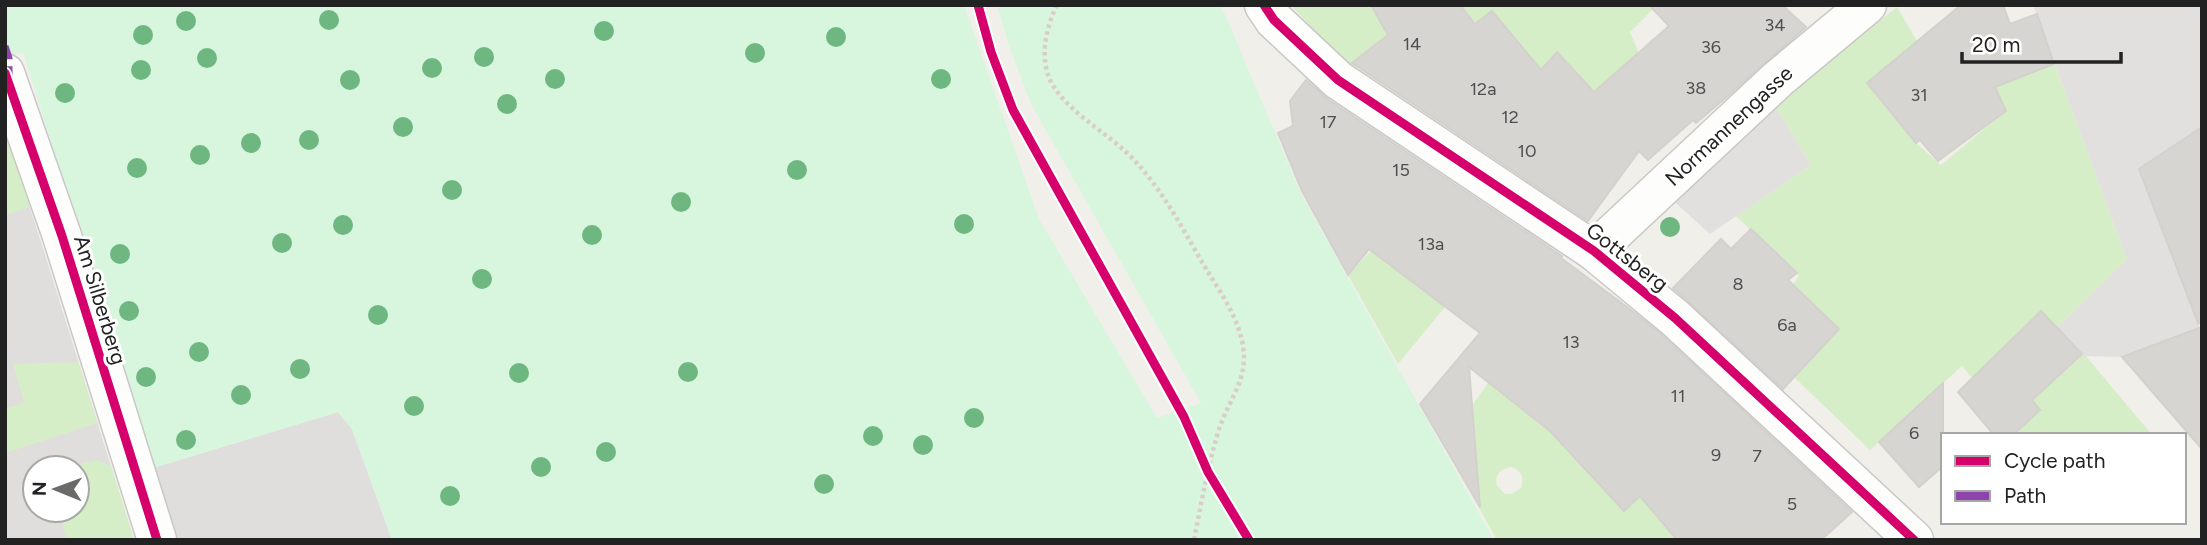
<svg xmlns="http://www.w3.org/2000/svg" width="2207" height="545" font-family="Figtree,sans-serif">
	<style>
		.residential { fill: #dfdedc; fill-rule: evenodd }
		.grass { fill: #d6eec8; fill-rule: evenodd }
		.park { fill: #d8f6de }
		.parking { fill: #e1e0de }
		.building { fill: #d7d5d1; stroke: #d3d1cc; stroke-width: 2 }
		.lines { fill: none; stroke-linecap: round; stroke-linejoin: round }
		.minor-casing { stroke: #c9c8c6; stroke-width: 41 }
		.path { stroke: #d9cdc9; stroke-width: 4.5; stroke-dasharray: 3.5 3.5; stroke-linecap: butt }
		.minor { stroke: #fdfdfc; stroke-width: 38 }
		.quiet { stroke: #8e44ad; stroke-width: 7; stroke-dasharray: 14 7; stroke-linecap: butt }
		.cycleway-casing { stroke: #fff; stroke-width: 13 }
		.cycleway { stroke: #d6006c; stroke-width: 9 }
		.tree { fill: #6fb780 }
		.labels { text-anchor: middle; stroke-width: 6; stroke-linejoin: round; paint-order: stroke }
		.number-label { font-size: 18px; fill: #4f4f4e }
		.street-label { font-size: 21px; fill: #222; stroke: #fff }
	</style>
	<rect width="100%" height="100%" fill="#f0efea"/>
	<g class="residential">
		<path d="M5,133L41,242L134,540H5ZM35,468H77V510H35Z"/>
		<polygon points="338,412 352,429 392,540 175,540 153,468"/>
	</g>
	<g class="grass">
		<polygon points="1291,5 1379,5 1379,19 1391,33 1361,56 1352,71"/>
		<polygon points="1460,5 1649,5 1653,9 1630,32 1644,65 1619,70 1594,91 1557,52 1529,82 1492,11 1476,24"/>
		<polygon points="1897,7 1917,41 1867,83 1916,143 1941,165 2006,111 1984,64 2028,63 2051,54 2127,259 2060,325 2152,435 2014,435 2040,410 1987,396 1962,366 1870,450 1794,377 1838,329 1793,284 1799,276 1736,216 1811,165 1775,106"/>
		<polygon points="5,133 30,207 5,215"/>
		<polygon points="1371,251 1445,307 1398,364 1348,275"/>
		<polygon points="78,362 97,423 5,453 5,409 24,402 13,364"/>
		<path d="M1488,383L1549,430L1624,511L1640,496L1668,528L1727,540H1497L1441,440L1471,407ZM1512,467C1522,471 1524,478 1521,488L1512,494H1505L1497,486C1494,474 1501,468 1512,467Z"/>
		<polygon points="97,460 111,466 134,540 59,540 66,537 58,510 77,510 77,468 66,468"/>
	</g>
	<polygon class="park" points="5,5 964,5 1039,219 1157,418 1201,403 1031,104 1009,46 997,5 1221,5 1301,194 1494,540 392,540 352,429 338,412 153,468 23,52 5,56"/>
	<g class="parking">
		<polygon points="2033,5 2202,5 2202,127 2139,169 2200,328 2122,357 2081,356 2057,328 2127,259"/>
		<polygon points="1775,106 1811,165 1710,234 1668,196"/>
	</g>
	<g class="building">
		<polygon points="1371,5 1460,5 1475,24 1492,11 1541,70 1557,52 1594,92 1669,26 1649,5 1782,5 1806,27 1730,94 1696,123 1693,120 1648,160 1639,151 1588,221 1352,63 1388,35"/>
		<polygon points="1961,5 2003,5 2010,24 2037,14 2054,64 1995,87 2006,111 1938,161 1920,140 1916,143 1867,83"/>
		<polygon points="1306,80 1326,98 1562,256 1561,258 1635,313 1661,334 1852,512 1821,540 1677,540 1640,496 1624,511 1550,431 1469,367 1480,507 1420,404 1480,333 1369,249 1348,275 1302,191 1278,133 1293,126 1290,101"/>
		<polygon points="2202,127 2202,323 2198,323 2139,169"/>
		<polygon points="1751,229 1797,273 1788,280 1839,329 1783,389 1673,288 1721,239 1731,249"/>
		<polygon points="2041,311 2082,354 2032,400 2040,410 2013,435 1994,435 1958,392"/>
		<polygon points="2202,327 2202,449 2122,357"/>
		<polygon points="1943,383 1943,466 1919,487 1879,442"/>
	</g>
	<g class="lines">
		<g class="minor-casing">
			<g id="minor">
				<polyline points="1264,5 1274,20 1338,80 1594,251 1675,318 1914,540"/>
				<polyline points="5,73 62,236 157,540"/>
				<polyline points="1594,251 1778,79 1867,5"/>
			</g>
		</g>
		<path class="path" d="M1057,5C1045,29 1038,63 1054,87C1070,112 1103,131 1125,151C1160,184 1182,228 1206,269C1218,288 1232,309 1239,330C1255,378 1228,395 1217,436C1207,470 1201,505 1194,540"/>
		<use href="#minor" class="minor"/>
		<polyline class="quiet" points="5,46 9,58 9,77"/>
		<g class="cycleway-casing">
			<g id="cycleway">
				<polyline points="978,5 991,52 1013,110 1184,417 1208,472 1249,540"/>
				<polyline points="1264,5 1274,20 1338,80 1594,251 1675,318 1914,540"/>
				<polyline points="5,73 62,236 157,540"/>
			</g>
		</g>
		<use href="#cycleway" class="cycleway"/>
	</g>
	<g class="tree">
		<circle cx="329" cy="20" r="10"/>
		<circle cx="186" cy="21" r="10"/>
		<circle cx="604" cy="31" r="10"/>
		<circle cx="143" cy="35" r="10"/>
		<circle cx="836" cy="37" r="10"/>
		<circle cx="755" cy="53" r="10"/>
		<circle cx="484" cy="57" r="10"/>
		<circle cx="207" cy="58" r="10"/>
		<circle cx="432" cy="68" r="10"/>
		<circle cx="141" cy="70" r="10"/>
		<circle cx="555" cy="79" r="10"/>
		<circle cx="941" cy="79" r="10"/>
		<circle cx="350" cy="80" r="10"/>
		<circle cx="65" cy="93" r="10"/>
		<circle cx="507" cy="104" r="10"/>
		<circle cx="403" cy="127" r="10"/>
		<circle cx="309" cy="140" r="10"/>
		<circle cx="251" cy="143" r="10"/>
		<circle cx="200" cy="155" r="10"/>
		<circle cx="137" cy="168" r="10"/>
		<circle cx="797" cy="170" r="10"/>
		<circle cx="452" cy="190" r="10"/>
		<circle cx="681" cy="202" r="10"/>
		<circle cx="964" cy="224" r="10"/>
		<circle cx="343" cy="225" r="10"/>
		<circle cx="1670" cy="227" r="10"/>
		<circle cx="592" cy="235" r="10"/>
		<circle cx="282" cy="243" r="10"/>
		<circle cx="120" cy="254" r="10"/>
		<circle cx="482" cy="279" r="10"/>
		<circle cx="129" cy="311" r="10"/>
		<circle cx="378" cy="315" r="10"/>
		<circle cx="199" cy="352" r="10"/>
		<circle cx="300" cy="369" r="10"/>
		<circle cx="688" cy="372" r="10"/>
		<circle cx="519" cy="373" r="10"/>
		<circle cx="146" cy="377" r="10"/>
		<circle cx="241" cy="395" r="10"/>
		<circle cx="414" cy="406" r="10"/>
		<circle cx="974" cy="418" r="10"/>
		<circle cx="873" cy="436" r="10"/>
		<circle cx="186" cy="440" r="10"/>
		<circle cx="923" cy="445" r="10"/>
		<circle cx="606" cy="452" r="10"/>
		<circle cx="541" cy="467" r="10"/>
		<circle cx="824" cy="484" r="10"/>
		<circle cx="450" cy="496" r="10"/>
	</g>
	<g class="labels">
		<g class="number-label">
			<text x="1775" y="31">34</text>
			<text x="1412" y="50">14</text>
			<text x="1711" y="53">36</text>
			<text x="1696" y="94">38</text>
			<text x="1483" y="95">12a</text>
			<text x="1919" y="101">31</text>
			<text x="1510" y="123">12</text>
			<text x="1328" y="128">17</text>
			<text x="1527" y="157">10</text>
			<text x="1401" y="176">15</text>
			<text x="1431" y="250">13a</text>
			<text x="1738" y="290">8</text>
			<text x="1787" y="331">6a</text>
			<text x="1571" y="348">13</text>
			<text x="1678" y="402">11</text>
			<text x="1914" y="439">6</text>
			<text x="1716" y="461">9</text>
			<text x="1757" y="462">7</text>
			<text x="1792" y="510">5</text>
		</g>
		<g class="street-label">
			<text transform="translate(1729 126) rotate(-43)" y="7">Normannengasse</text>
			<text transform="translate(1627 257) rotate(38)" y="7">Gottsberg</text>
			<text transform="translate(100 300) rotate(73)" y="7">Am Silberberg</text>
		</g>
	</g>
	<rect width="2207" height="545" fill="none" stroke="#222222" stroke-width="14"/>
	<rect x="1941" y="433" width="245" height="91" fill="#ffffff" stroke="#a7a7a7" stroke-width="2"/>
	<rect x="1955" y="456" width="35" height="10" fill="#d6006c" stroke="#a7a7a7" stroke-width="2"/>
	<text x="2004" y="468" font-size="21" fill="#222222">Cycle path</text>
	<rect x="1955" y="491" width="35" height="10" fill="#8e44ad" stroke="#a7a7a7" stroke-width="2"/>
	<text x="2004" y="503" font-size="21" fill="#222222">Path</text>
	<g transform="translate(56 489) rotate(271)"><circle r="33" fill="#ffffff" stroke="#a7a7a7" stroke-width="2"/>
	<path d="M0-5L12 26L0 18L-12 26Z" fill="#6a6a68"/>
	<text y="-10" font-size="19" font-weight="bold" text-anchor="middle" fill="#222222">N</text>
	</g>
	<path d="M1962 52v10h159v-10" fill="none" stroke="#222222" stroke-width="3.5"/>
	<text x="1972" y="52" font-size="21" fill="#222222" stroke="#ffffff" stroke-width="5" paint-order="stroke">20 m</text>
</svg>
